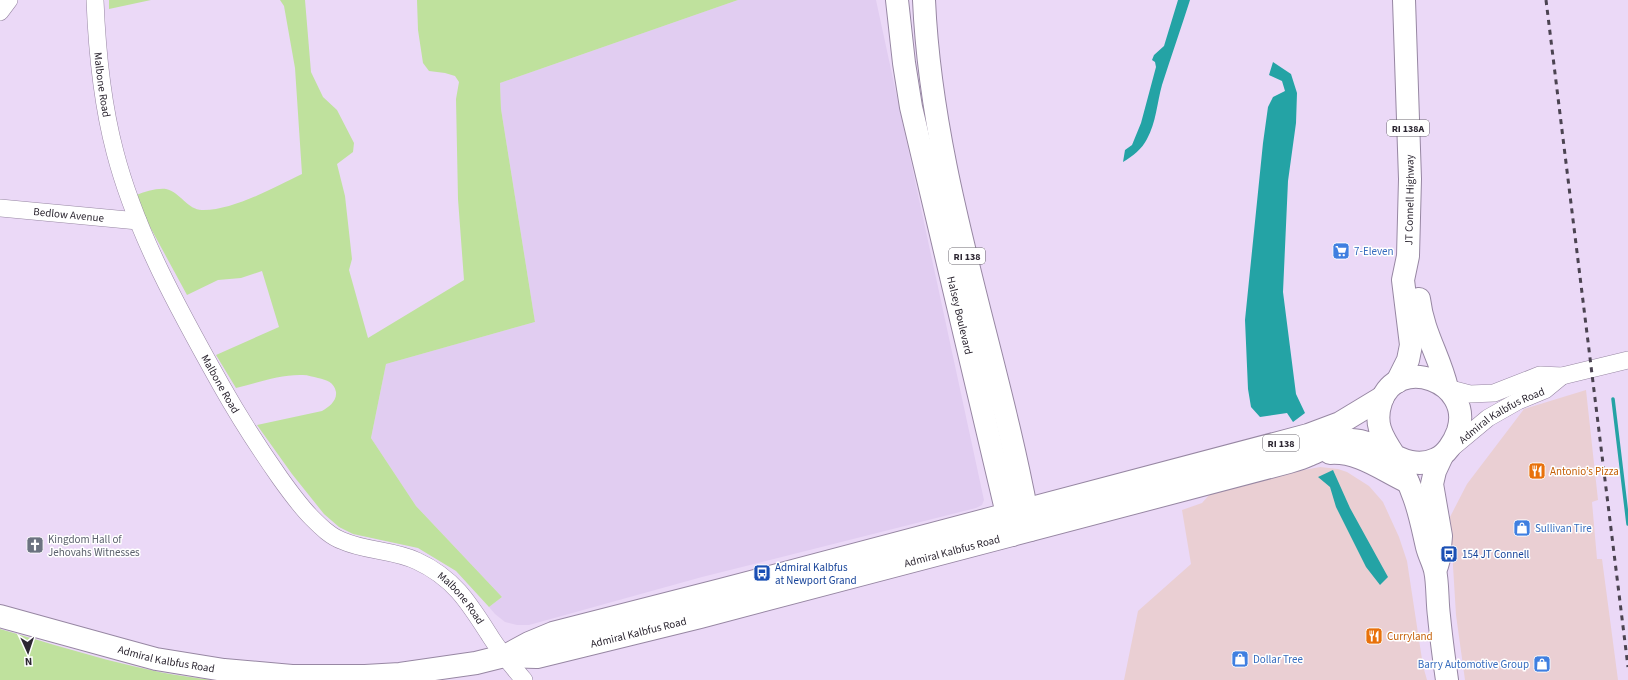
<svg xmlns="http://www.w3.org/2000/svg" width="1628" height="680" font-family="'Source Sans 3',sans-serif">
	<style>
		.commercial { fill: #eacfd3 }
		.built { fill: #e1cdf1 }
		.green { fill: #bfe19d }
		.water { fill: #24a3a5 }
		.lines { fill: none; stroke-linecap: round; stroke-linejoin: round }
		.stream { stroke: #24a3a5; stroke-width: 3.5 }
		.minor-casing { stroke: #9787a3; stroke-width: 18 }
		.major-casing { stroke: #9787a3; stroke-width: 24 }
		.highway-casing { stroke: #9787a3; stroke-width: 24 }
		.minor { stroke: #fff; stroke-width: 17 }
		.major { stroke: #fff; stroke-width: 22 }
		.highway { stroke: #fff; stroke-width: 22 }
		.rail { stroke: #4b4351; stroke-width: 3; stroke-dasharray: 5 5; stroke-linecap: butt }
		.labels { text-anchor: middle; stroke-width: 3; stroke-linejoin: round; paint-order: stroke }
		.shield { fill: #fff; stroke: #6b676f; stroke-width: 1 }
		.shield-label { font-size: 10px; font-weight: bold; fill: #2c2631 }
		.street-label { font-size: 11px; fill: #2c2631; stroke: #fff }
		.shop-label { font-size: 11px; fill: #366cbe; stroke: #fff; text-anchor: start }
		.food-label { font-size: 11px; fill: #c56008; stroke: #fff; text-anchor: start }
		.worship-label { font-size: 11px; fill: #5b616d; stroke: #fff; text-anchor: start }
		.transit-label { font-size: 11px; fill: #164399; stroke: #fff; text-anchor: start }
	</style>
	<rect width="100%" height="100%" fill="#ebd9f7"/>
	<g class="commercial">
		<polygon points="1586,390 1598,500 1592,502 1597,559 1602,559 1618,680 1465,680 1456,615 1450,517 1467,484 1524,409"/>
		<polygon points="1320,467 1338,469 1347,472 1369,486 1383,502 1399,537 1407,561 1423,666 1427,680 1124,680 1138,611 1191,564 1182,510 1202,503 1211,493 1288,473"/>
	</g>
	<polygon class="built" points="738,0 876,0 984,500 982,505 976,508 702,577 529,625 517,625 505,622 495,614 489,607 502,597 416,506 371,438 386,364 535,322 501,109 500,83"/>
	<g class="green">
		<polygon points="109,0 151,0 109,9"/>
		<path d="M280,0H305L311,72L323,97L337,110L354,143L353,152L337,164L345,196L352,259L349,270L368,338L464,280L458,199L456,99L459,82L455,76L445,73L429,71L423,63L418,30L417,0H738L500,83L501,109L535,322L386,364L371,438L416,506L502,597L489,607L456,571L418,548L353,534L339,527L324,514L292,474L257,425L322,411C329,407 337,401 336,392C334,382 327,380 318,378C313,377 308,375 303,375C281,374 257,383 236,388L216,355L279,327L262,271L241,278L218,280L187,295L149,225L136,195C145,192 156,188 166,189C180,192 188,210 202,210C232,211 275,187 302,174L295,68L284,6Z"/>
		<path d="M0,629C70,649 141,673 214,680H0Z"/>
	</g>
	<g class="water">
		<path d="M1178,0H1190C1181,28 1171,57 1162,85C1157,103 1156,123 1147,139C1142,149 1133,156 1123,162L1125,150L1132,145L1141,123L1156,67L1155,62L1152,60L1154,55L1164,46Z"/>
		<polygon points="1273,62 1291,74 1297,93 1296,123 1288,181 1283,292 1296,394 1305,413 1293,422 1287,413 1260,417 1251,407 1248,389 1245,320 1263,143 1268,107 1273,97 1285,91 1282,81 1269,75"/>
		<polygon points="1333,470 1350,508 1388,577 1380,585 1366,567 1336,507 1330,487 1318,477"/>
	</g>
	<g class="lines">
		<polyline class="stream" points="1613,399 1628,524"/>
		<g class="minor-casing">
			<g id="minor">
				<path id="s1" d="M95,0C97,51 102,103 115,152C136,233 180,312 221,385C239,417 259,448 280,478C290,492 300,506 312,518C321,527 331,537 343,541C365,551 394,550 417,561C454,578 469,603 490,636C500,652 512,666 524,680"/>
				<polyline points="0,12 9,0"/>
				<path id="s2" d="M0,208L138,221"/>
				<polyline points="1447,388 1470,394 1494,393 1540,375 1562,376 1628,360"/>
				<path id="s3" d="M1452,448L1488,418L1518,401L1545,390L1562,376"/>
			</g>
		</g>
		<g class="major-casing">
			<g id="major">
				<path d="M1419,299C1423,333 1440,357 1447,388"/>
				<path id="s4" d="M1397,382L1408,360L1411,345L1403,280L1408,256L1410,179L1404,0"/>
				<path id="s5" d="M0,616L123,650L156,659L224,670L292,676H365L400,674L476,663L504,656L537,657L700,617L1012,535"/>
				<polyline points="505,656 529,643 553,633 721,590 1008,514"/>
			</g>
		</g>
		<g class="highway-casing">
			<g id="highway">
				<path id="s6" d="M897,0L904,63L911,107L1012,535L1289,462C1296,460 1303,458 1309,455C1324,449 1335,440 1352,440C1382,441 1405,474 1436,459C1446,455 1454,442 1458,431C1474,381 1397,354 1381,402C1378,411 1377,419 1380,429C1383,439 1390,449 1396,458C1403,470 1409,483 1414,497C1420,513 1423,530 1427,547C1429,555 1433,562 1435,570C1438,583 1437,602 1439,616C1441,637 1444,659 1447,680"/>
				<path d="M924,0C932,181 999,353 1030,530"/>
				<path d="M1330,453C1359,451 1382,470 1408,482"/>
				<polyline points="1013,513 1308,435 1340,423 1383,397"/>
				<polyline points="1437,566 1439,559 1441,536 1432,484 1435,471 1442,456"/>
			</g>
		</g>
		<use href="#minor" class="minor"/>
		<use href="#major" class="major"/>
		<use href="#highway" class="highway"/>
		<polyline class="rail" points="1546,0 1628,667"/>
	</g>
	<defs>
		<g id="supermarket-square" transform="scale(0.9)"><rect x="-9" y="-9" width="18" height="18" rx="4" fill="#3f7fe0" stroke="#fff"/><path d="M-6-5.5h2.5l.6 2H6L4.5 2H-2.5L-4.4-4H-6ZM-1.5 3.2a1.3 1.3 0 1 0 .1 0ZM3 3.2a1.3 1.3 0 1 0 .1 0Z" fill="#fff"/></g>
		<g id="restaurant-square" transform="scale(0.9)"><rect x="-9" y="-9" width="18" height="18" rx="4" fill="#e8710a" stroke="#fff"/><path d="M-5-6h1v4h1v-4h1v4h1v-4h1v5L-1.5 .5V6h-2V.5L-5-1ZM5-6V6H3V1.5H1.5Q1.5-4 5-6Z" fill="#fff"/></g>
		<g id="shop-square" transform="scale(0.9)"><rect x="-9" y="-9" width="18" height="18" rx="4" fill="#3f7fe0" stroke="#fff"/><path d="M-5-2.5h2.3a2.7 3.5 0 0 1 5.4 0H5L5.5 6h-11ZM-1.5-2.5h3a1.5 2.3 0 0 0-3 0Z" fill="#fff"/></g>
		<g id="church-square" transform="scale(0.9)"><rect x="-9" y="-9" width="18" height="18" rx="4" fill="#6b7280" stroke="#fff"/><path d="M-1.2-6h2.4v3.5h3.3v2.4h-3.3V6h-2.4V-.1h-3.3v-2.4h3.3Z" fill="#fff"/></g>
		<g id="bus-square" transform="scale(0.9)"><rect x="-9" y="-9" width="18" height="18" rx="4" fill="#1a4fb4" stroke="#fff"/><path d="M-5-6H5V4H4V6H2V4H-2V6H-4V4H-5ZM-3.5-4V0h7V-4ZM-3.5 1.2v1.5H-2V1.2ZM2 1.2v1.5H3.5V1.2Z" fill="#fff"/></g>
	</defs>
	<g fill-rule="evenodd">
		<use href="#supermarket-square" x="1341" y="251"/>
		<use href="#restaurant-square" x="1537" y="471"/>
		<use href="#shop-square" x="1522" y="528"/>
		<use href="#church-square" x="35" y="545"/>
		<use href="#bus-square" x="1449" y="554"/>
		<use href="#bus-square" x="762" y="573"/>
		<use href="#restaurant-square" x="1374" y="636"/>
		<use href="#shop-square" x="1240" y="659"/>
		<use href="#shop-square" x="1542" y="664"/>
	</g>
	<g class="labels">
		<g class="shield">
			<rect x="1387" y="120" width="42" height="16" rx="3"/>
			<rect x="949" y="248" width="36" height="16" rx="3"/>
			<rect x="1263" y="435" width="36" height="16" rx="3"/>
		</g>
		<g class="shield-label">
			<text x="1408" y="132">RI 138A</text>
			<text x="967" y="260">RI 138</text>
			<text x="1281" y="447">RI 138</text>
		</g>
		<g class="street-label">
			<text dy="4" stroke="none"><textPath href="#s1" startOffset="85">Malbone Road</textPath></text>
			<text dy="4" stroke="none"><textPath href="#s4" startOffset="186">JT Connell Highway</textPath></text>
			<text dy="4" stroke="none"><textPath href="#s2" startOffset="69">Bedlow Avenue</textPath></text>
			<text dy="4" stroke="none"><textPath href="#s6" startOffset="322">Halsey Boulevard</textPath></text>
			<text dy="4" stroke="none"><textPath href="#s1" startOffset="409">Malbone Road</textPath></text>
			<text dy="4" stroke="none"><textPath href="#s3" startOffset="60">Admiral Kalbfus Road</textPath></text>
			<text dy="4" stroke="none"><textPath href="#s5" startOffset="974">Admiral Kalbfus Road</textPath></text>
			<text dy="4" stroke="none"><textPath href="#s1" startOffset="746">Malbone Road</textPath></text>
			<text dy="4" stroke="none"><textPath href="#s5" startOffset="650">Admiral Kalbfus Road</textPath></text>
			<text dy="4" stroke="none"><textPath href="#s5" startOffset="172">Admiral Kalbfus Road</textPath></text>
		</g>
		<g class="shop-label">
			<text x="1354" y="255">7-Eleven</text>
			<text x="1535" y="532">Sullivan Tire</text>
			<text x="1253" y="663">Dollar Tree</text>
			<text x="1529" y="668" text-anchor="end">Barry Automotive Group</text>
		</g>
		<g class="food-label">
			<text x="1550" y="475">Antonio’s Pizza</text>
			<text x="1387" y="640">Curryland</text>
		</g>
		<g class="worship-label">
			<text x="48" y="543">Kingdom Hall of<tspan x="48" dy="13">Jehovahs Witnesses</tspan></text>
		</g>
		<g class="transit-label">
			<text x="1462" y="558">154 JT Connell</text>
			<text x="775" y="571">Admiral Kalbfus<tspan x="775" dy="13">at Newport Grand</tspan></text>
		</g>
	</g>
	<g transform="translate(28 652) rotate(177)" stroke="#ffffff" stroke-width="3" paint-order="stroke">
	<path d="M0-3L7 15L0 10L-7 15Z" fill="#2c2631"/>
	<text y="-6" font-size="11" font-weight="bold" text-anchor="middle" fill="#2c2631">N</text>
	</g>
</svg>
